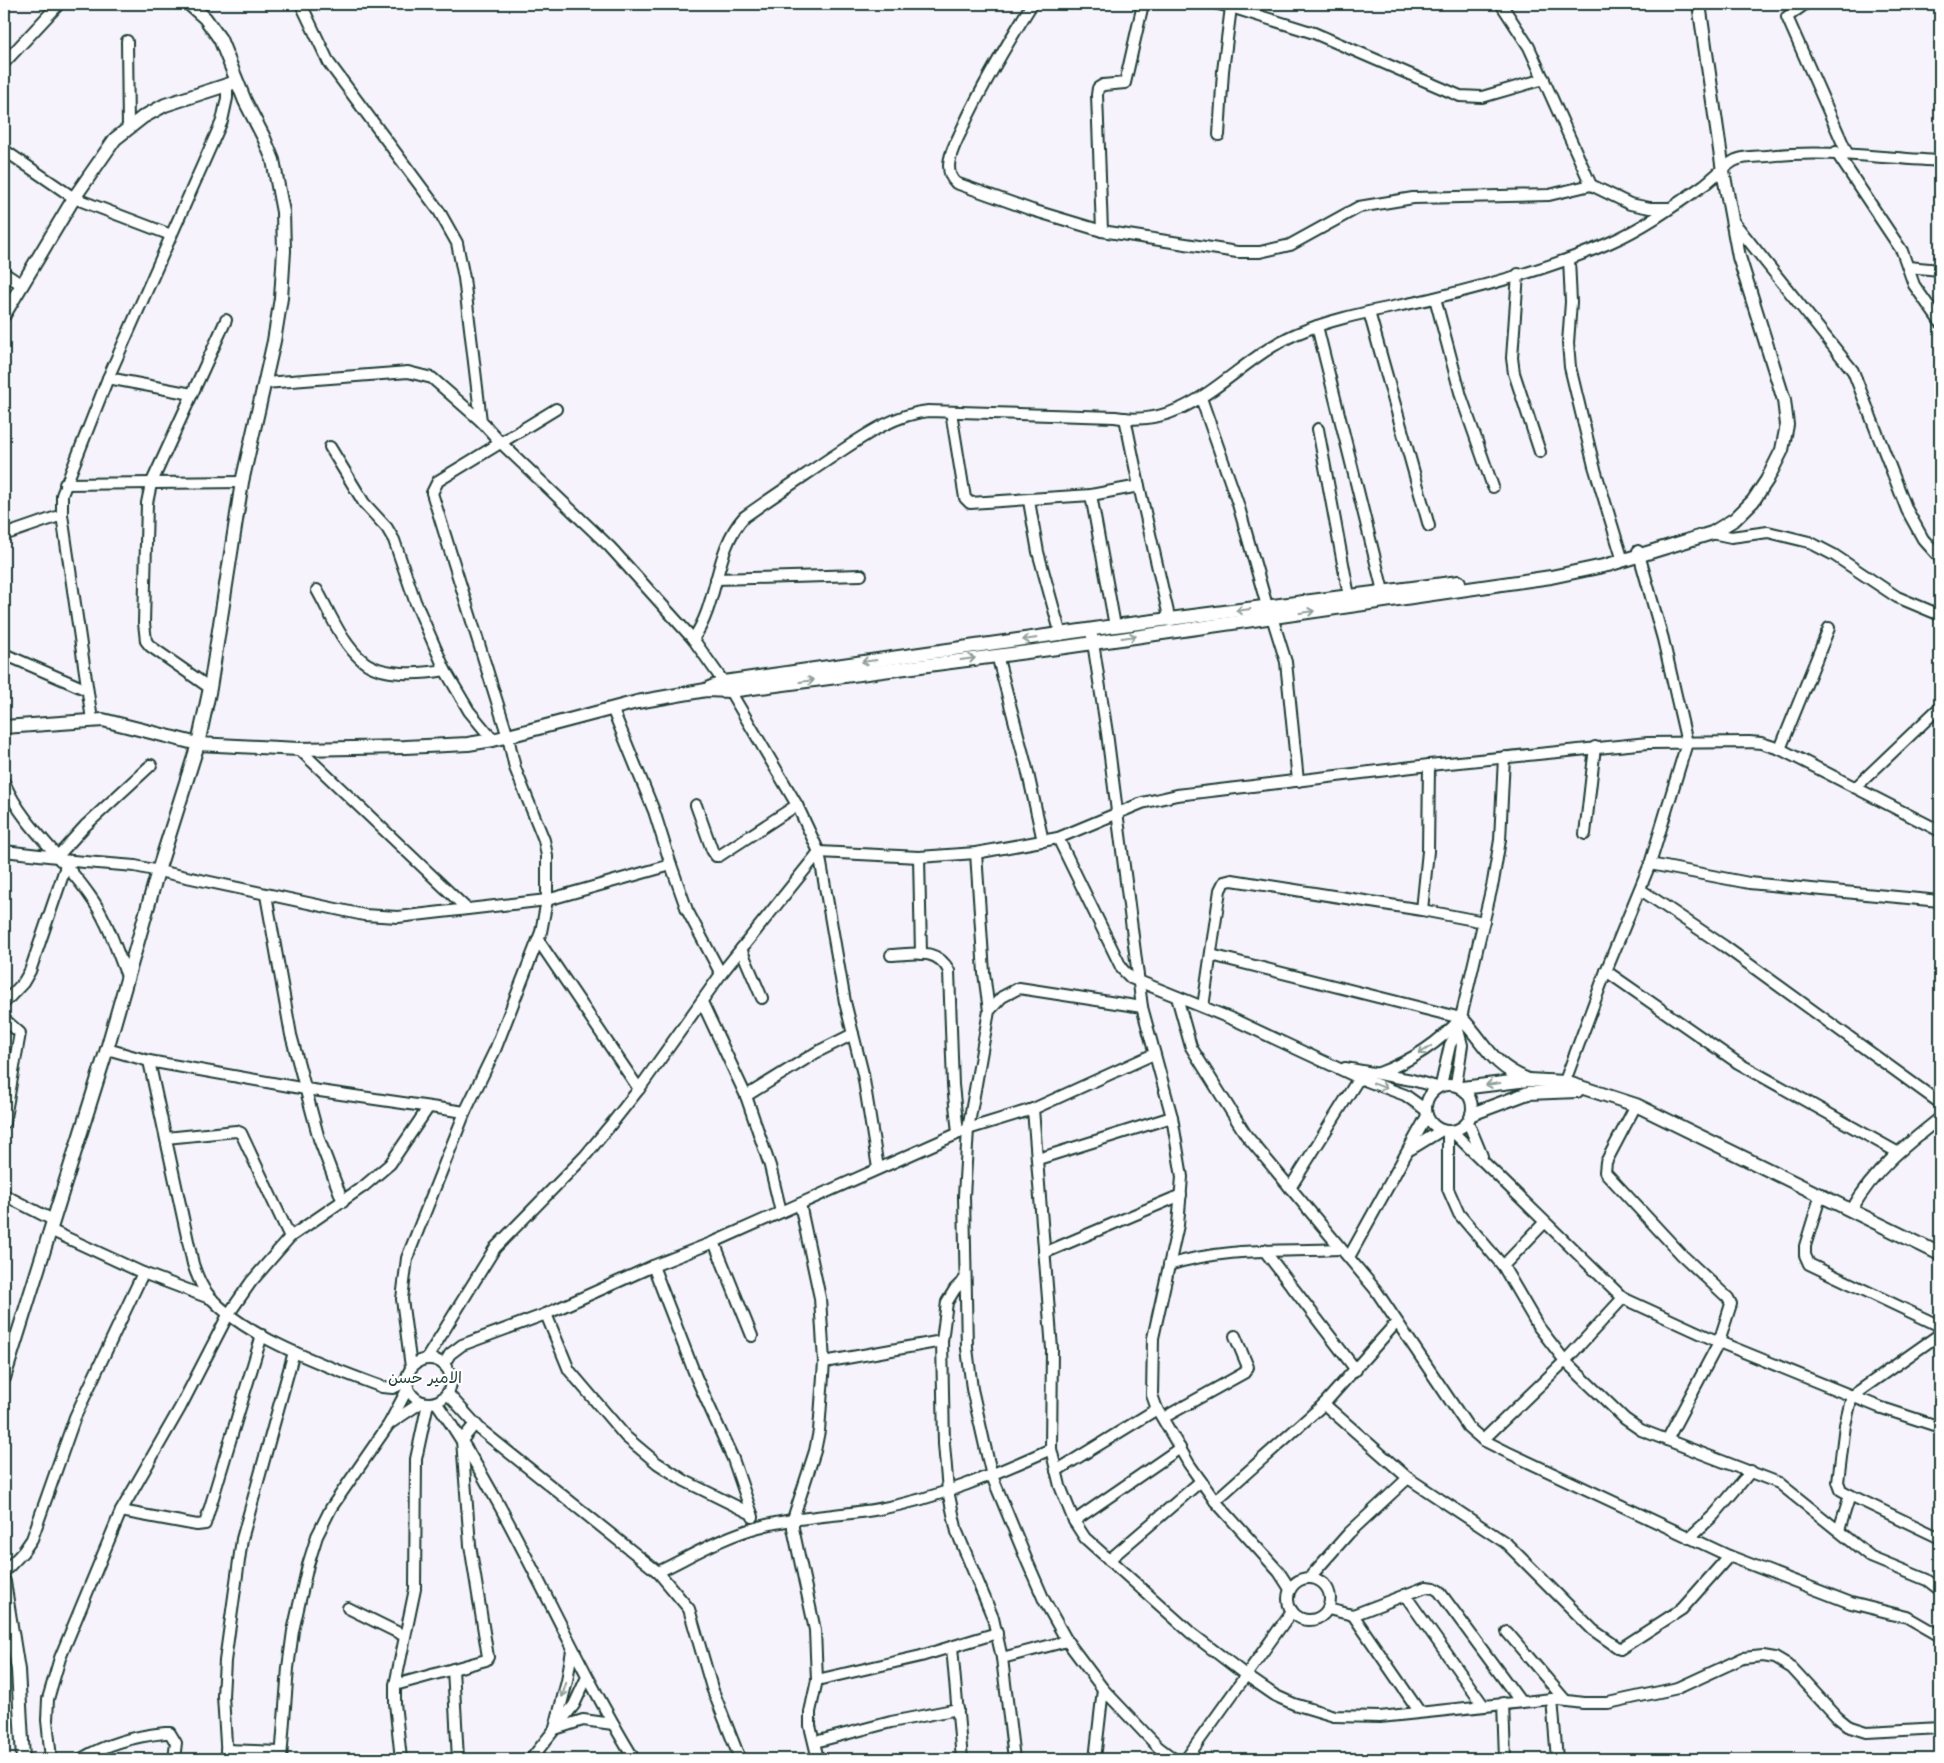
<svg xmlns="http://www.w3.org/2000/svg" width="1944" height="1763" font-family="'Comic Neue','Playpen Sans Arabic',sans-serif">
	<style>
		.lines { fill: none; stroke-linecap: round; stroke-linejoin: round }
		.minor-casing { stroke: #1f3d34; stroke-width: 14 }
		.tertiary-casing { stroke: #1f3d34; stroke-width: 16 }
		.minor { stroke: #fff; stroke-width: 10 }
		.tertiary { stroke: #fff; stroke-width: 12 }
		.oneway { stroke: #8f9e9a }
		.labels { text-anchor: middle; stroke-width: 4.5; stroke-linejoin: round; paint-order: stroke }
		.neighbourhood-label { font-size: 16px; fill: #1f3d34; stroke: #fff }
	</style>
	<rect width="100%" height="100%" fill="#f6f3fd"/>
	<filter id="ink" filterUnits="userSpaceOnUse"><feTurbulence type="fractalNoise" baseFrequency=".02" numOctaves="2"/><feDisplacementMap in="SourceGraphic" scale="10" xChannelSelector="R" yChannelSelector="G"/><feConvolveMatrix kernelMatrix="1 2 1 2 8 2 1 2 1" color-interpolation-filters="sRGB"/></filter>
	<g filter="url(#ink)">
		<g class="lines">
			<g class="minor-casing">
				<g id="minor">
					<polyline points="301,4 329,63 439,211 457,243 464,278 481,421"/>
					<path d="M1032,4C1007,44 983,84 963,127C958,139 949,153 949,166C949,174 951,178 956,183L1032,210L1102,231L1237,252H1260L1290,245L1359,207L1413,198L1549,195L1591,185"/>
					<polyline points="1218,4 1231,7 1223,71 1219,135"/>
					<polyline points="1501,4 1529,47 1591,185 1630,204 1650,208 1669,208"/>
					<polyline points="1805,4 1787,17 1847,153"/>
					<polyline points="1231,7 1314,33 1460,96 1482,97 1544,79"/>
					<polyline points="127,41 128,127"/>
					<polyline points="4,63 59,4"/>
					<polyline points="4,150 74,198 171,235"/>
					<polyline points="1836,152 1902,251 1914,285 1940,322"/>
					<polyline points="1732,220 1853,371 1907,510 1923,539 1940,558"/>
					<polyline points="1102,231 1097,95 1098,88 1103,85 1125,83 1143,4"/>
					<polyline points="1569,259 1571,302 1568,343 1570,367 1594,466 1623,561"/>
					<polyline points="1908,267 1940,270"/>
					<polyline points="4,273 22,285"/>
					<polyline points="1518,274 1512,358 1514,373 1540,452"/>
					<polyline points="1435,298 1461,396 1493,487"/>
					<polyline points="1369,312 1429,526"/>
					<polyline points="1317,326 1383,591"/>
					<polyline points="108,378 192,394"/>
					<polyline points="265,383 408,372 432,378 481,421 500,442 610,547 693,639 730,691 797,805 819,852 845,1002 863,1074 878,1168"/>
					<polyline points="1201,398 1238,504 1267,606"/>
					<polyline points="951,412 965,498 970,503 1091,495 1139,486 1170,621"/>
					<polyline points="1125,418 1139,486"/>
					<polyline points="1318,429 1349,596"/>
					<polyline points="330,447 364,503 387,528 394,540 415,601 445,670 469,711 493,740"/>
					<polyline points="65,484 242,482"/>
					<polyline points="1091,495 1115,626"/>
					<polyline points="1029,501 1038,552 1061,635"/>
					<polyline points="1712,533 1731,537 1768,532 1809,542 1834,555 1897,597 1940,615"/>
					<polyline points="4,535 62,515"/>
					<polyline points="1638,551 1663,639 1687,743 1650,864 1749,883 1940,901"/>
					<polyline points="716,579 861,575"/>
					<path d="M317,590C330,613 342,644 363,661C382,677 422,674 445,670"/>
					<polyline points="1272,617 1286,662 1298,781"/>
					<polyline points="1092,636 1107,733 1142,1007 1172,1117 1182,1177 1178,1225 1153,1338 1152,1395 1157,1409 1189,1464 1215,1501 1279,1572 1290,1589"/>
					<path d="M693,639C719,603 714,550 744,517C772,497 801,478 829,459C860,439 891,415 928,411L1115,417C1192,431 1233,361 1296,334C1340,315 1388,309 1434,298C1493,284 1554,267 1609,243C1643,228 1674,206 1704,185C1712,179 1728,163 1736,160C1745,156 1757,157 1767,156C1825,149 1882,158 1940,161"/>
					<polyline points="4,654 87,690"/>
					<polyline points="997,655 1027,769 1043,841"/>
					<polyline points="210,688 150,646 146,641 144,623 147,503 151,484 226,320"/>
					<polyline points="612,708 654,811 671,865"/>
					<polyline points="92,720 62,515 62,495 108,378 222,121 227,98 227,84"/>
					<polyline points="299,749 467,909"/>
					<polyline points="1780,749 1829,628"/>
					<path d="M4,782C23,827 63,856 90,896C107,919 116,949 127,976"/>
					<polyline points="1856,787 1940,707"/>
					<polyline points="696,805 712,850 716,856 719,856 797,805"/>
					<polyline points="1585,834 1595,747"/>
					<polyline points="1058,838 1122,969 1131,978 1237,1021 1359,1078 1405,1095 1426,1110"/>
					<polyline points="4,851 57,857 85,826 151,765"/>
					<polyline points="819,852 919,857 976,853 1058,838 1142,803 1177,795 1429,765 1648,743 1749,742 1761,743 1780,749 1940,831"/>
					<polyline points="976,853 984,973 989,1011"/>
					<polyline points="919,857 921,954"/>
					<polyline points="60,860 135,866 364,915 398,917 547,900 671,865 687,910 721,974"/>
					<polyline points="1641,890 1724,946 1940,1103"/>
					<polyline points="266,895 291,1035 319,1139 343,1202"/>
					<polyline points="1422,910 1428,851 1429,765"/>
					<polyline points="538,940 639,1089"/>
					<polyline points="741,949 762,998"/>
					<path d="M891,955C914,954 937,947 949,971L953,1085L958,1133"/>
					<path d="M1211,955L1461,1018C1438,1044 1411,1061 1379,1073"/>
					<polyline points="1606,971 1738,1063 1897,1152"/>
					<polyline points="1177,997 1191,1047 1246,1135 1375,1289 1468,1427 1483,1440 1507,1452 1729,1556 1851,1603 1907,1617 1940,1636"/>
					<polyline points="702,1002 746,1096 770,1166 781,1212"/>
					<polyline points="4,1003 23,983 30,971 66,866"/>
					<polyline points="1142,1007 1019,988 1002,997 989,1011 968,1129 964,1196 967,1348 972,1389 987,1455 992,1476 1027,1561 1044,1600 1067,1641 1103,1689 1158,1747 1174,1759"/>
					<polyline points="1203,1007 1220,890 1224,882 1232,880 1422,910 1484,922"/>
					<polyline points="4,1019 20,1033 4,1123"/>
					<polyline points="107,1049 149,1061 306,1089 465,1112"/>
					<path d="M149,1061L193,1264C196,1273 199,1281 204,1289C235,1335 331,1368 382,1387L393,1388L407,1381"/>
					<polyline points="1345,1068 1412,1080 1437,1087"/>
					<circle cx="1449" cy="1108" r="23"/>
					<polyline points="1441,1085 1450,1045 1458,1030 1493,882 1500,840 1504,757"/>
					<polyline points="1456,1085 1462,1045 1458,1030"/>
					<polyline points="1562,1089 1606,971 1650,864"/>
					<polyline points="746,1096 817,1052 853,1034"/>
					<polyline points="1636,1105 1606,1162 1605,1172 1682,1255 1728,1298 1731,1304 1719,1342 1667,1440"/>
					<polyline points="1033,1109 1052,1349 1051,1449 1060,1486 1074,1521 1085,1538 1191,1633 1247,1676 1276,1696 1294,1704 1334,1716 1380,1717 1552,1699 1583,1703 1608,1703 1678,1688 1743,1658 1763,1656 1775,1658 1792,1668 1837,1717 1848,1726 1867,1732 1940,1728"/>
					<polyline points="1468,1122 1482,1156"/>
					<polyline points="1448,1131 1448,1189 1459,1214 1503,1266 1538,1326 1565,1361 1625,1419 1641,1430 1779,1483 1871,1557 1927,1580 1940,1590"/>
					<polyline points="1452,1131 1623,1298 1719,1342 1879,1407 1940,1427"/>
					<polyline points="166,1138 236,1131 241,1133 290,1237"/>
					<polyline points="1411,1149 1442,1130"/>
					<polyline points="1038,1159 1172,1117"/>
					<polyline points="1290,1188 1359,1078"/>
					<polyline points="1821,1194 1805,1246 1805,1255 1809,1264 1940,1326"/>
					<polyline points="4,1195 53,1220"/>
					<polyline points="800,1204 820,1298 824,1362 819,1431 815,1451 793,1519 793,1528 815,1630 817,1680 810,1712 810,1726 818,1759"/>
					<path d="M1852,1209C1874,1170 1906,1145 1940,1118"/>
					<polyline points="714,1242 752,1336"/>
					<polyline points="1264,1250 1356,1370"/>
					<polyline points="1044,1253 1181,1195"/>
					<polyline points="1349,1257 1427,1116"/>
					<path d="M1169,1265C1225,1247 1282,1252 1340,1249"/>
					<polyline points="653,1266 696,1377 733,1459 753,1517"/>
					<polyline points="1503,1266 1544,1223"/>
					<polyline points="143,1273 212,1299"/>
					<polyline points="964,1280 955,1289 947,1302 942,1341 944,1444 948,1491 957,1532 993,1618 1002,1658 1014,1759"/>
					<polyline points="546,1314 569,1370 626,1437 657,1463 685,1481 752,1514"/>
					<polyline points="427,1358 495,1248 585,1156 609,1127 639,1089 721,974 819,852"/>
					<circle cx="429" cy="1381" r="22"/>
					<polyline points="824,1362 942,1341"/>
					<polyline points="444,1364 450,1354 462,1345 546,1314 653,1266 714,1242 968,1129 1033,1109 1154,1054"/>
					<polyline points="411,1367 402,1299 407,1258 465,1112 495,1050 541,932 547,900 547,856 544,840 515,768 508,737 432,493 438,481 556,409"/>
					<polyline points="448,1394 481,1430 658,1572 689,1609 712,1688 740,1759"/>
					<path d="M436,1402C514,1513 563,1643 634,1759"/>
					<polyline points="1324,1404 1408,1478 1506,1543 1593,1630 1620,1649 1682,1609 1729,1556"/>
					<polyline points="1163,1418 1244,1373 1248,1367 1235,1336"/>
					<polyline points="389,1424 422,1402"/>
					<polyline points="1483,1440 1565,1361 1623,1298"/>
					<polyline points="1056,1471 1157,1409"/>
					<polyline points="1850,1495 1940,1538"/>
					<polyline points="1215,1501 1324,1404 1396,1323"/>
					<polyline points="121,1511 197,1525 205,1524 262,1335"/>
					<polyline points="1074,1521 1180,1448"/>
					<polyline points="1839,1530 1850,1495 1841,1490 1838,1482 1845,1425 1852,1396 1940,1334"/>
					<polyline points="1689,1538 1714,1515 1751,1471"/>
					<polyline points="1109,1560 1201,1481"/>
					<polyline points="4,1572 23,1552 32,1539 75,1417 143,1273 50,1230"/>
					<path d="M658,1572C691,1556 724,1536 759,1527C798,1516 840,1516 879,1509C940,1498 995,1474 1051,1449"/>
					<polyline points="1310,1577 1349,1533 1408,1478"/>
					<circle cx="1309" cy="1599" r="21"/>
					<polyline points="1405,1595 1483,1705"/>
					<polyline points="348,1608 405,1636"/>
					<polyline points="1328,1609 1353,1615 1426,1587 1434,1588 1439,1591 1520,1701"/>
					<polyline points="1353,1615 1419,1711"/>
					<polyline points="1507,1632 1565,1700"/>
					<polyline points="952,1647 962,1759"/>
					<polyline points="1002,1658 1067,1641"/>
					<polyline points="453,1669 458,1759"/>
					<polyline points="817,1680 921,1656 997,1633"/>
					<polyline points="395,1685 486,1660 488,1657 470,1545 462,1440 475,1424"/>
					<polyline points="1552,1699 1557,1759"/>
					<polyline points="1503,1703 1505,1759"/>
					<polyline points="555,1728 567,1681 572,1650"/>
					<polyline points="558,1728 583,1720 613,1724"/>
					<polyline points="815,1742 891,1722 958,1709"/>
					<polyline points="226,1750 280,1752"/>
					<polyline points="51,1759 47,1720 48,1699 60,1658 121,1511 180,1408 228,1315 251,1282 290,1237 364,1186 390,1164 428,1108"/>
					<path d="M81,1759C108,1743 134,1736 165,1733H170L176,1743L174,1759"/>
					<polyline points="227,1759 223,1696 225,1661 242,1539 294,1352"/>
					<polyline points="281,1759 288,1668 293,1631 308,1565 317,1536 331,1508 389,1424 408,1388"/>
					<polyline points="401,1759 395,1703 395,1685 415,1589 416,1459 428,1403"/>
					<polyline points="531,1759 574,1705 587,1677"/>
					<polyline points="1095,1759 1103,1689"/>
					<polyline points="1186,1759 1292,1611"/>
				</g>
			</g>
			<g class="tertiary-casing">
				<g id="tertiary">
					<polyline points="4,315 74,198 115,139 143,117 165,105 236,82"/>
					<polyline points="709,688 724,682 1115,626 1459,582"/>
					<polyline points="4,727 103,720 198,744 299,749 405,747 468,744 493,740 637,702 706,690 730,691 1065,647 1551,577 1608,565 1712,533 1735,519 1753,501 1767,480 1782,450 1787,425 1784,400 1739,257 1723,171 1699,4"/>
					<path d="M1461,1018C1486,1043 1490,1064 1526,1079"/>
					<polyline points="1462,1088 1528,1080 1565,1082 1636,1105 1940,1254"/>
					<polyline points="1472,1114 1528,1093 1577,1091"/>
					<polyline points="4,1378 107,1049 158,871 198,744 210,688 242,482 274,341 281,298 284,251 283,212 273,160 264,138 245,101 220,39 205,18 189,4"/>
					<polyline points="4,1582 18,1670 23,1759"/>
				</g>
			</g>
			<use href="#minor" class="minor"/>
			<use href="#tertiary" class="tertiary"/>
		</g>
		<defs><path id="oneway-shaft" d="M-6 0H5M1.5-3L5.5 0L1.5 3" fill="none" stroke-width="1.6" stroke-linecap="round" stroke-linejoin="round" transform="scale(1.25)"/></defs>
		<g class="oneway">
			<use href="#oneway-shaft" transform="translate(1243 610) rotate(172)"/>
			<use href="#oneway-shaft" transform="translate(1307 612) rotate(-8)"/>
			<use href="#oneway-shaft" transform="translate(1129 637) rotate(-8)"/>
			<use href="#oneway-shaft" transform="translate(1030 639) rotate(172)"/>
			<use href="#oneway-shaft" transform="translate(968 659) rotate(-8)"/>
			<use href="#oneway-shaft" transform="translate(869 661) rotate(172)"/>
			<use href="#oneway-shaft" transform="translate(807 681) rotate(-8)"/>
			<use href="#oneway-shaft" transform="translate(1425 1050) rotate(146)"/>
			<use href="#oneway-shaft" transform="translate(1493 1084) rotate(172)"/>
			<use href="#oneway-shaft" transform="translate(1380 1086) rotate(20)"/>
			<use href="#oneway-shaft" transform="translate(564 1690) rotate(107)"/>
		</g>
	</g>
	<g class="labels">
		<g class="neighbourhood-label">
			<text x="425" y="1383">الامير حسن</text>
		</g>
	</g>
	<rect width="1944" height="1763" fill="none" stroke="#fff" stroke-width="20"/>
	<rect x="10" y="10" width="1924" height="1743" fill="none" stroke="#1f3d34" stroke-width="2" filter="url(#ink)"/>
</svg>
